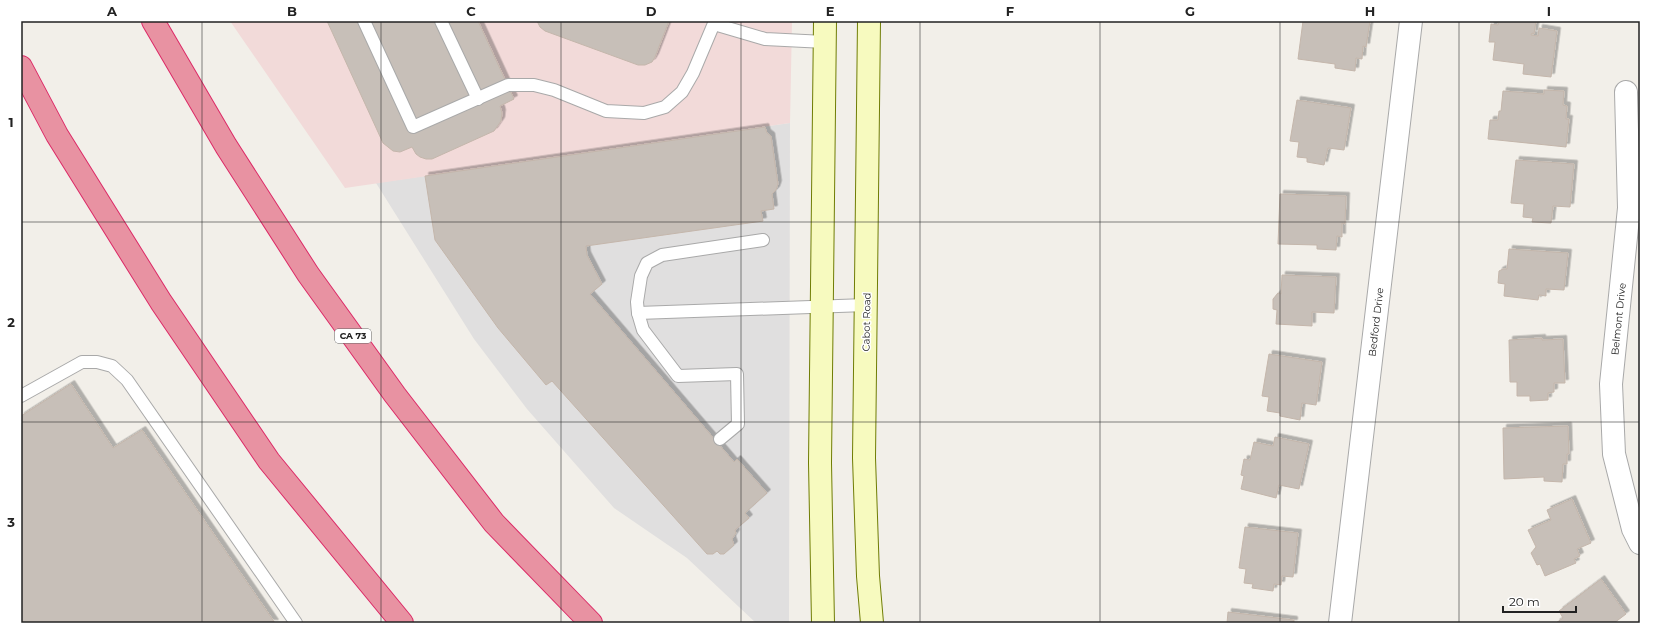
<svg xmlns="http://www.w3.org/2000/svg" width="1661" height="644" font-family="Montserrat,sans-serif">
	<style>
		.residential { fill: #e0dfdf }
		.commercial { fill: #f2dad9 }
		.building { fill: #c7bfb8; stroke: #c4b6ab; filter: url(#shadow) }
		.lines { fill: none; stroke-linecap: round; stroke-linejoin: round }
		.service-casing { stroke: #a9a9a9; stroke-width: 14 }
		.minor-casing { stroke: #a9a9a9; stroke-width: 24 }
		.secondary-casing { stroke: #707d05; stroke-width: 24 }
		.motorway-casing { stroke: #dc2a67; stroke-width: 24 }
		.service { stroke: #fff; stroke-width: 12 }
		.minor { stroke: #fff; stroke-width: 22 }
		.secondary { stroke: #f7fabf; stroke-width: 22 }
		.motorway { stroke: #e892a2; stroke-width: 22 }
		.grid { fill: none; stroke: #222; stroke-width: 1; stroke-opacity: 0.55 }
		.labels { text-anchor: middle; stroke-width: 3; stroke-linejoin: round; paint-order: stroke }
		.shield { fill: #fff; stroke: #646464; stroke-width: 1 }
		.shield-label { font-size: 9px; font-weight: bold; fill: #222 }
		.street-label { font-size: 10px; fill: #222; stroke: #fff }
		.neatline { fill: none; stroke: #222; stroke-width: 1.5 }
		.grid-label { font-size: 13px; text-anchor: middle; font-weight: bold; fill: #222 }
	</style>
	<defs>
		<filter id="shadow"><feDropShadow dx="3.5" dy="-3.5" stdDeviation="0" flood-color="#0004"/></filter>
	</defs>
	<rect width="100%" height="100%" fill="#f2efe9"/>
	<polygon class="residential" points="790,123 789,623 756,623 687,558 614,508 527,409 474,339 376,183"/>
	<polygon class="commercial" points="230,21 792,21 790,123 345,188"/>
	<g class="building">
		<polygon points="327,21 478,21 514,99 500,106 502,113 501,121 494,131 432,159 426,159 420,157 416,154 412,147 400,152 393,151 383,143"/>
		<polygon points="537,21 669,21 655,57 652,62 645,65 638,65 545,31 540,27"/>
		<polygon points="1303,21 1370,21 1366,47 1363,46 1362,59 1356,58 1355,71 1335,68 1335,64 1298,59"/>
		<polygon points="1499,21 1536,21 1534,34 1532,33 1531,35 1538,36 1539,28 1557,31 1551,77 1523,74 1524,64 1493,60 1495,42 1489,42 1491,24 1498,25"/>
		<polygon points="1544,90 1564,91 1563,105 1567,106 1566,119 1569,119 1566,147 1488,139 1490,120 1498,120 1499,111 1501,111 1503,91 1544,94"/>
		<polygon points="1297,100 1351,108 1344,150 1328,148 1324,165 1307,162 1307,158 1297,157 1299,142 1290,141"/>
		<polygon points="765,127 767,133 771,136 778,184 776,190 772,194 774,209 761,211 763,221 586,246 587,255 602,284 590,294 734,462 737,459 767,493 745,513 749,518 735,530 736,533 732,539 734,545 724,554 720,554 717,551 713,554 707,554 552,381 546,385 498,328 435,240 425,176"/>
		<polygon points="1516,160 1574,164 1570,207 1553,206 1551,223 1532,222 1533,218 1523,217 1524,204 1511,203"/>
		<polygon points="1280,194 1346,196 1345,224 1342,223 1342,237 1337,236 1336,250 1317,249 1317,245 1278,244"/>
		<polygon points="1509,249 1568,253 1564,290 1546,289 1546,296 1539,295 1538,300 1504,296 1505,284 1498,283 1499,271 1503,269 1507,269"/>
		<polygon points="1282,275 1336,277 1334,313 1312,312 1312,326 1276,324 1277,310 1273,309 1273,299 1278,293 1281,294"/>
		<polygon points="1542,338 1542,340 1563,339 1565,383 1554,383 1554,392 1548,393 1548,400 1530,401 1530,396 1517,396 1517,382 1510,382 1509,340"/>
		<polygon points="1269,354 1322,362 1316,405 1302,403 1300,420 1280,416 1280,413 1267,411 1269,397 1262,396"/>
		<polygon points="71,384 113,448 142,430 275,623 21,623 21,416"/>
		<polygon points="1568,426 1569,454 1567,454 1567,464 1563,464 1562,482 1544,481 1544,477 1504,479 1503,428"/>
		<polygon points="1275,437 1309,444 1299,489 1279,485 1276,498 1241,489 1244,476 1241,475 1244,459 1250,460 1254,442 1273,446"/>
		<polygon points="1572,499 1591,543 1577,549 1580,556 1574,559 1576,563 1545,576 1540,564 1537,565 1531,553 1536,547 1528,530 1551,520 1547,510"/>
		<polygon points="1245,527 1298,533 1293,577 1282,576 1281,585 1274,584 1273,591 1252,588 1253,584 1244,583 1246,569 1239,568"/>
		<polygon points="1601,579 1626,614 1614,623 1556,623 1563,618 1559,611"/>
		<polygon points="1228,612 1294,620 1294,623 1227,623"/>
	</g>
	<g class="lines">
		<g class="service-casing">
			<g id="service">
				<polyline points="364,21 413,127 508,85 534,85 554,90 606,111 644,113 665,107 682,92 693,73 715,21"/>
				<polyline points="441,21 478,99"/>
				<polyline points="714,24 765,39 825,42"/>
				<polyline points="638,313 866,305"/>
				<polyline points="21,396 82,362 97,362 112,366 127,380 296,623"/>
				<polyline points="720,439 738,424 737,374 678,376 643,330 638,313 637,302 641,276 647,263 662,255 763,240"/>
			</g>
		</g>
		<g class="minor-casing">
			<g id="minor">
				<polyline points="1626,92 1629,208 1611,384 1614,454 1633,529 1640,543"/>
				<path id="s1" d="M1340,623L1411,21"/>
			</g>
		</g>
		<g class="secondary-casing">
			<g id="secondary">
				<polyline points="869,21 864,458 868,576 872,623"/>
				<polyline points="823,623 820,463 825,21"/>
			</g>
		</g>
		<g class="motorway-casing">
			<g id="motorway">
				<polyline points="153,21 226,146 308,274 395,395 494,523 591,623"/>
				<polyline points="21,67 57,135 161,302 269,461 402,623"/>
			</g>
		</g>
		<use href="#service" class="service"/>
		<use href="#minor" class="minor"/>
		<use href="#secondary" class="secondary"/>
		<use href="#motorway" class="motorway"/>
	</g>
	<path class="grid" d="M202,21V623M381,21V623M561,21V623M741,21V623M920,21V623M1100,21V623M1280,21V623M1459,21V623M21,222H1640M21,422H1640"/>
	<g class="labels">
		<rect class="shield" x="335" y="329" width="36" height="14" rx="3"/>
		<g class="shield-label">
			<text x="353" y="339">CA 73</text>
		</g>
		<g class="street-label">
			<text transform="translate(1618 319) rotate(-84)" y="4">Belmont Drive</text>
			<text transform="translate(866 322) rotate(-89)" y="4">Cabot Road</text>
			<text dy="4" stroke="none"><textPath href="#s1" startOffset="303">Bedford Drive</textPath></text>
		</g>
	</g>
	<rect width="1661" height="644" fill="none" stroke="#ffffff" stroke-width="44"/>
	<path d="M1503 606v6h73v-6" fill="none" stroke="#222222" stroke-width="2"/>
	<text x="1509" y="606" font-size="12" fill="#222222" stroke="#ffffff" stroke-width="3" paint-order="stroke">20 m</text>
	<rect x="22" y="22" width="1617" height="600" class="neatline"/>
	<g class="grid-label">
		<text x="112" y="16">A</text>
		<text x="292" y="16">B</text>
		<text x="471" y="16">C</text>
		<text x="651" y="16">D</text>
		<text x="830" y="16">E</text>
		<text x="1010" y="16">F</text>
		<text x="1190" y="16">G</text>
		<text x="1370" y="16">H</text>
		<text x="1549" y="16">I</text>
		<text x="11" y="127">1</text>
		<text x="11" y="327">2</text>
		<text x="11" y="527">3</text>
	</g>
</svg>
